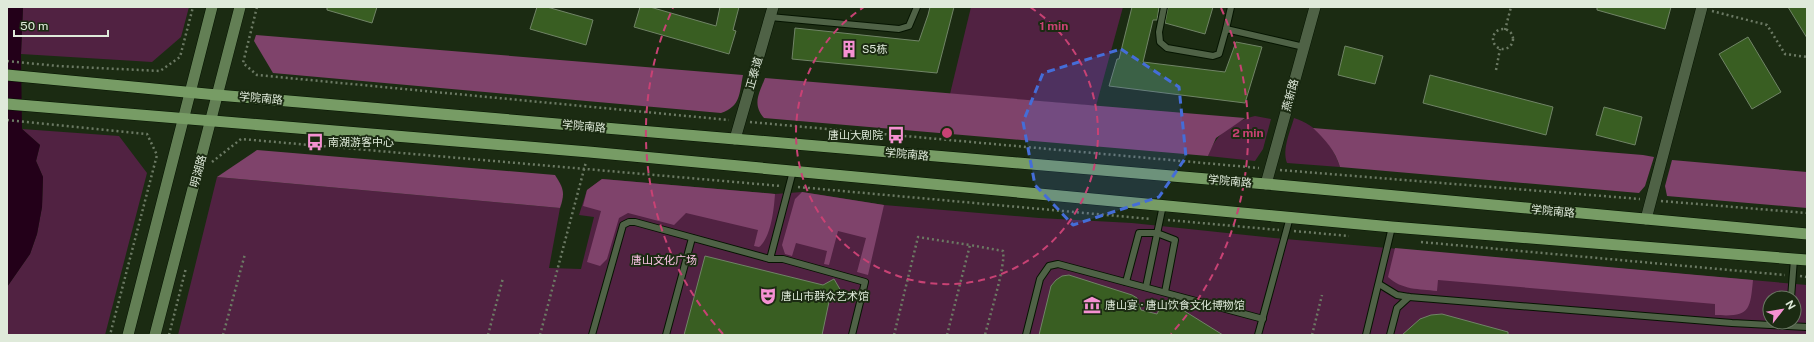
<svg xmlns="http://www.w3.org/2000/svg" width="1814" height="342" font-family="'Public Sans','Noto Sans SC',sans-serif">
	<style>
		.green { fill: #512242; fill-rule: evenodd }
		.forest { fill: #7f436b }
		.water { fill: #230019 }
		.building { fill: #395e22; stroke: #708466 }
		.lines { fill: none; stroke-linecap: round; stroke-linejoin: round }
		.service-casing { stroke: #051400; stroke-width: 8 }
		.minor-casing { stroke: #051400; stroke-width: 12 }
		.tertiary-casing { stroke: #051400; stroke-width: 12 }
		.secondary-casing { stroke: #051400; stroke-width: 12 }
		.primary-casing { stroke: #051400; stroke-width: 12 }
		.path { stroke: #6c7a64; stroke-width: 2.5; stroke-dasharray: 2 3; stroke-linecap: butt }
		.service { stroke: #4f6246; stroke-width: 6 }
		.minor { stroke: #4f6246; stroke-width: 11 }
		.tertiary { stroke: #4f6246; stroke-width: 11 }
		.secondary { stroke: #637f55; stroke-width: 11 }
		.primary { stroke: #779c65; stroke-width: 11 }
		.marked { fill: #446dd8; fill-opacity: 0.2; stroke: #446dd8; stroke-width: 3; stroke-dasharray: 8 5; stroke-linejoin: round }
		.ring { fill: none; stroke: #c84274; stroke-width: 2; stroke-dasharray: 7 5 }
		.labels { text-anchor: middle; stroke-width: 4; stroke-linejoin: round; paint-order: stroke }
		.poi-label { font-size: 11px; fill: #dfeada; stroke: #1b2b12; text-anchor: start }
		.street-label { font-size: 11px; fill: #dfeada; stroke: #1b2b12 }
		.park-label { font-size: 11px; fill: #fcc4e6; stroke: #1b2b12 }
		.centre { fill: #c84274; stroke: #1b2b12; stroke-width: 2 }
		.ring-label { font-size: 12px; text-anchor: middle; font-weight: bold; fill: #c84274; stroke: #1b2b12; stroke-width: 4; stroke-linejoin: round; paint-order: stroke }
	</style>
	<rect width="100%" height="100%" fill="#1b2b12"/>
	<g class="green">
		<polygon points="23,7 189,7 181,37 152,62 21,54"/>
		<polygon points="971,7 1123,7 1096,106 950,94"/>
		<path d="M1255,116L1271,119L1263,149L1255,161L1208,156C1215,134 1234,121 1255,116Z"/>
		<path d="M1294,118C1317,125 1333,145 1340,167L1287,163C1282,149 1290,132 1294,118Z"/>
		<polygon points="22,129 119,136 147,173 105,335 7,335 7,287 30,254 37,234 42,207 43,177 36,161 40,145"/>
		<path d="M217,177L560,208L549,268L581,269L594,217L579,215L587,190L602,179L775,194L802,192L884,205L1039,218L1132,223L1274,238L1807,285V335H178ZM1770,298H1794V322H1770Z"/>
	</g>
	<g class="forest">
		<path d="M256,35L743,75C739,94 741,106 721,113L273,73L254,41Z"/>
		<path d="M765,78L1245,118L1216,138L1208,156L764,118C752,104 759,94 765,78Z"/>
		<path d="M1313,128L1643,155L1654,157L1645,186L1639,193L1340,167C1335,151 1326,140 1313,128Z"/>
		<path d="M257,150L555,175C564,189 565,193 560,208L217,177Z"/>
		<polygon points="1672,160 1807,172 1807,208 1667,196 1665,186"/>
		<path d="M602,179L775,194C774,209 771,238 759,247L754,246L758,230L686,213L674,225L628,213L619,218L607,259L600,266L587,262L601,211L583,206L587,190Z"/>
		<polygon points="802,192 884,205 868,275 857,272 866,238 838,231 829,265 824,264 827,251 796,243 792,256 785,254 782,245 795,199"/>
		<path d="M1395,248L1753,280C1750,312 1749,317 1715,315V304L1438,280L1437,291C1419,289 1402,290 1388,277Z"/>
	</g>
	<polygon class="water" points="7,7 23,7 21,54 22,129 40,145 36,161 43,177 42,207 37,234 30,254 7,287"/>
	<g class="building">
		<polygon points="327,7 377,7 372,23 327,10"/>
		<polygon points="537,7 547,7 593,20 586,45 530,29"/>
		<polygon points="640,7 650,7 716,26 720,7 739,7 733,30 736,31 729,54 634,27"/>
		<polygon points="930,7 954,7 937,73 792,59 795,28 919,41 928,15"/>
		<polygon points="1132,7 1159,7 1157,20 1153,20 1143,62 1225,72 1236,42 1262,47 1245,103 1109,86 1117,59 1119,59"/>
		<polygon points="1168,7 1213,7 1205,34 1165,23"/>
		<polygon points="1597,7 1671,7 1665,29 1597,10"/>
		<polygon points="1788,7 1807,7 1807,38"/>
		<polygon points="1748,37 1781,92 1752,109 1719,54"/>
		<polygon points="1345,46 1383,56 1375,84 1338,75"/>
		<polygon points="1430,75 1553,107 1546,135 1423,103"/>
		<polygon points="1604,107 1642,117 1635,145 1596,135"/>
		<polygon points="705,256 823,285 834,279 841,291 830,297 822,335 684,335"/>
		<polygon points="1069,275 1132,295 1137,298 1141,310 1157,314 1161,306 1166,304 1178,307 1223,335 1039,335 1051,286 1056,280 1062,276"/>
		<polygon points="1442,314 1508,332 1508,335 1402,335 1420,319 1431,315"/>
	</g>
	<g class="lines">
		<g class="service-casing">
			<g id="service">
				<polyline points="1164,7 1159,32 1160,42 1167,48 1213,56 1219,54 1226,29 1304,47"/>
				<polyline points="770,17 899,29 909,26 917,7"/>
				<polyline points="1226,29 1231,7"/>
				<polyline points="770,259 783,259 865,282 852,335"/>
				<polyline points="1126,282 1139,233 1157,233 1175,240 1165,292"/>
				<polyline points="1379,284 1397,295 1409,297 1732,323 1807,327"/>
				<polyline points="1146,287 1163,205"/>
				<polyline points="1791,298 1794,259"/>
				<polyline points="592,335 623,225 629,222 635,222 770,259 793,171"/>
				<polyline points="666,335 692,238"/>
				<polyline points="1026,335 1040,279 1049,266 1058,264 1263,319"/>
				<polyline points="1258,335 1290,217"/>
				<polyline points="1366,335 1392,227"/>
				<polyline points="1390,335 1397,308 1409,297"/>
			</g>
		</g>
		<g class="minor-casing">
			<polyline id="minor" points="1646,219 1702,7"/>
		</g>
		<g class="tertiary-casing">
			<g id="tertiary">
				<polyline points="735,139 773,7"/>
				<polyline points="1266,184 1315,7"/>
			</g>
		</g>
		<g class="secondary-casing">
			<g id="secondary">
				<polyline points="128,335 212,7"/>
				<polyline points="155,335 240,7"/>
			</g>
		</g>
		<g class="primary-casing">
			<g id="primary">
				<polyline points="7,75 217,95 1266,184 1807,234"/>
				<polyline points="7,104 589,152 1392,227 1807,260"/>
			</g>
		</g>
		<g class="path">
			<polyline points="257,7 243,63 257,75 729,120"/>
			<polyline points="1712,11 1767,25 1785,54 1807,57"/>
			<circle cx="1503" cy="39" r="10"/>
			<polyline points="1505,30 1511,7"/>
			<polyline points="7,61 58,66 160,71 180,57 193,7"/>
			<polyline points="1496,70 1500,49"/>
			<polyline points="7,120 147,134 157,155 110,335"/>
			<polyline points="750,122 1259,168"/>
			<polyline points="212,162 241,139 781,186"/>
			<polyline points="1280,170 1640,199"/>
			<polyline points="798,187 1151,219"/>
			<polyline points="1661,201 1807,213"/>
			<polyline points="1168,220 1279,230"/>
			<polyline points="1294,231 1349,236"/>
			<polyline points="1421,242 1785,275"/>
			<polyline points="1800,276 1807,277"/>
			<polyline points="169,335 186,268"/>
			<polyline points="223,335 245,254"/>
			<polyline points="488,335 503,278"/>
			<polyline points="540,335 586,162"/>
			<polyline points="894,335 918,237 970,245"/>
			<path d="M947,335L970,245L1003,251C1006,265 989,318 985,335"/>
			<polyline points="1312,335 1322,295"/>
		</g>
		<use href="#service" class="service"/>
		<use href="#minor" class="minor"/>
		<use href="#tertiary" class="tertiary"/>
		<use href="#secondary" class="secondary"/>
		<use href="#primary" class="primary"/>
	</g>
	<path class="marked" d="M1121,49L1179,87L1186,157L1159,197L1073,225L1035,185L1023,122L1043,73Z"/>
	<g class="ring">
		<path d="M1030 7A151 151 0 1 1 864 7"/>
		<path d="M723 334A301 301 0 0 1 673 8M1221 8A301 301 0 0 1 1171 334"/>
	</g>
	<defs>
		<g id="building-bare" transform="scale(1.38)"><path d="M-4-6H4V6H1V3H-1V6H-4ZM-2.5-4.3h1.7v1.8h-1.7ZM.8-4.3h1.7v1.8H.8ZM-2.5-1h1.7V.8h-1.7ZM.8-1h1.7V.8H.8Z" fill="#f591d2" stroke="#1b2b12" stroke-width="2.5" paint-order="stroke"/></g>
		<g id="bus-bare" transform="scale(1.38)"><path d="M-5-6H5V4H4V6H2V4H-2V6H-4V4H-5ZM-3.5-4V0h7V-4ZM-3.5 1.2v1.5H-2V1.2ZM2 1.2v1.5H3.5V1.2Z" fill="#f591d2" stroke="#1b2b12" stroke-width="2.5" paint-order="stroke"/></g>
		<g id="theatre-bare" transform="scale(1.38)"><path d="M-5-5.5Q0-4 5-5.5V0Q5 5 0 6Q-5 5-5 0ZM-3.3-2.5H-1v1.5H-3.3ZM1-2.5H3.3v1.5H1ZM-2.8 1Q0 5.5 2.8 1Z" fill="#f591d2" stroke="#1b2b12" stroke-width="2.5" paint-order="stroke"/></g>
		<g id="museum-bare" transform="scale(1.38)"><path d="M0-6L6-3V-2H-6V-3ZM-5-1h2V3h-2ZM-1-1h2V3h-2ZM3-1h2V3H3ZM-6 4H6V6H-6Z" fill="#f591d2" stroke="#1b2b12" stroke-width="2.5" paint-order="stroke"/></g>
	</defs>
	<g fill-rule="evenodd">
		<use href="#building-bare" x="849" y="49"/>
		<use href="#bus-bare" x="896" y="135"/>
		<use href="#bus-bare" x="315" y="142"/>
		<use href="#theatre-bare" x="768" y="296"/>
		<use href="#museum-bare" x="1092" y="305"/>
	</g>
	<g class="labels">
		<g class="poi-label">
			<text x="862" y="53">S5栋</text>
			<text x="883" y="139" text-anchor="end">唐山大剧院</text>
			<text x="328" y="146">南湖游客中心</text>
			<text x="781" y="300">唐山市群众艺术馆</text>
			<text x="1105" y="309">唐山宴 · 唐山饮食文化博物馆</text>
		</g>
		<g class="street-label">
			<text transform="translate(754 73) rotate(-74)" y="4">正泰道</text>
			<text transform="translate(1290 95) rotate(-75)" y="4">燕新路</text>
			<text transform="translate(261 98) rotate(5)" y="4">学院南路</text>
			<text transform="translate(584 126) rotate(5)" y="4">学院南路</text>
			<text transform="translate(907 154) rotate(5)" y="4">学院南路</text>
			<text transform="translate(198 171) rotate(-75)" y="4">明湖路</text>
			<text transform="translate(1230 181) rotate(5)" y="4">学院南路</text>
			<text transform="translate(1553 211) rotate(5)" y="4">学院南路</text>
		</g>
		<g class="park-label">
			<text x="664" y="264">唐山文化广场</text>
		</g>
	</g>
	<circle cx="947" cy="133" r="6" class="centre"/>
	<g class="ring-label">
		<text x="1054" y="30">1 min</text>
		<text x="1248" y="137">2 min</text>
	</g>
	<rect width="1814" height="342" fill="none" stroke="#dfeada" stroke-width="16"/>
	<g transform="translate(1782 310) rotate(59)"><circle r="19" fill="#1b2b12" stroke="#697762"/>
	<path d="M0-3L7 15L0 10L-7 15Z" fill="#f591d2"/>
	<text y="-6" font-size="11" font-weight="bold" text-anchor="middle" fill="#dfeada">N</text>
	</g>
	<path d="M14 30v6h94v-6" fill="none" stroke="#dfeada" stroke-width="2"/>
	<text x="20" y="30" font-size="12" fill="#dfeada" stroke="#1b2b12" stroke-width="3" paint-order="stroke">50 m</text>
</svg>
